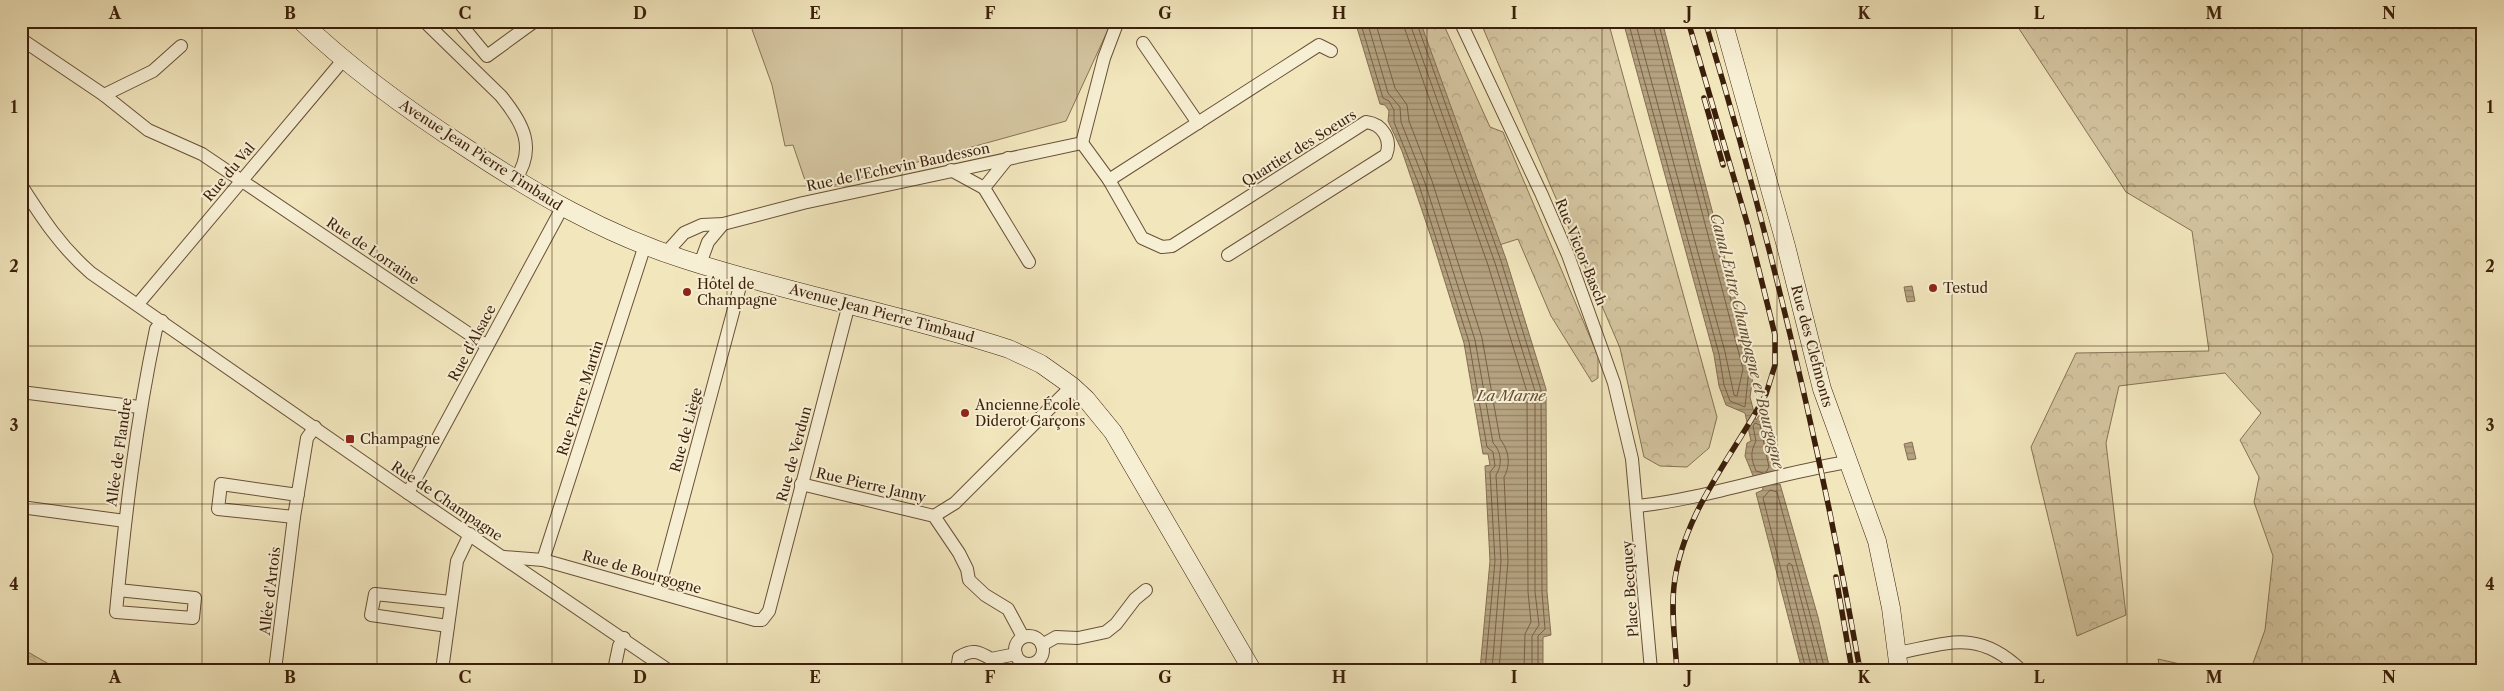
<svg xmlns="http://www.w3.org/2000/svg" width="2504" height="691" font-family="'Libre Caslon Text',serif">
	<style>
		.green { fill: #d3c49f; stroke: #877254 }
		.forest { fill: url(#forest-crowns); stroke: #877254 }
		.water { fill: url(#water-rules); stroke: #846e51 }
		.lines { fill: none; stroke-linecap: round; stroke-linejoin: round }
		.shore { stroke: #786045; stroke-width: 1 }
		.street-casing { stroke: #695137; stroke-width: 14 }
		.secondary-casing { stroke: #3b1f0a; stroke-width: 19 }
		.street { stroke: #f7efd4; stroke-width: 12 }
		.secondary { stroke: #f7efd4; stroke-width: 18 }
		.rail-casing { stroke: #3b1f0a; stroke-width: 5.5 }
		.rail { stroke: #f7efd4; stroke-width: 4; stroke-dasharray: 11; stroke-linecap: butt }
		.grid { fill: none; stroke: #3b1f0a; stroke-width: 1; stroke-opacity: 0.55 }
		.poi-dot { fill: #8f2418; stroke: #f7efd4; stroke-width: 2 }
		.labels { text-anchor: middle; stroke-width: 4; stroke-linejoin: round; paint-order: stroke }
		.street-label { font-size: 14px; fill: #3b1f0a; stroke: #f7efd4 }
		.poi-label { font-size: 14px; fill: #3b1f0a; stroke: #f7efd4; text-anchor: start }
		.water-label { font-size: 15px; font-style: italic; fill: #654d33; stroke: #f7efd4 }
		.neatline { fill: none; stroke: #3b1f0a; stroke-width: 2 }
		.grid-label { font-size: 16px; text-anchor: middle; font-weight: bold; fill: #3b1f0a }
	</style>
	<defs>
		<pattern id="forest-crowns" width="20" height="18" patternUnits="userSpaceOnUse" patternTransform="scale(1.25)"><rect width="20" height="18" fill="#d3c49f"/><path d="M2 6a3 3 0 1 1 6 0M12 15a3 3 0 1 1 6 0" fill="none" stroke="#b6a888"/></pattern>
		<pattern id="water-rules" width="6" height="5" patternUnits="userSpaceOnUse" patternTransform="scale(1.25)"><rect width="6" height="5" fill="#b4a280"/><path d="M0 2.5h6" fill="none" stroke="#948367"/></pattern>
	</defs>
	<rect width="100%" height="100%" fill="#f2e6bd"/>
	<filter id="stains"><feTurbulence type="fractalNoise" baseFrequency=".004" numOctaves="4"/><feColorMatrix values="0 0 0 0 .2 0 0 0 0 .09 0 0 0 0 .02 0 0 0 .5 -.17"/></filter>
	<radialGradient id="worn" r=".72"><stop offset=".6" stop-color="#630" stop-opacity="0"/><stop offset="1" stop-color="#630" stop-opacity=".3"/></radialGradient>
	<polygon class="green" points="749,21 1112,21 1066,121 809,192 793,145 785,146 772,85"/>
	<g class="forest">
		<polygon points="1411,21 1442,21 1490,127 1503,132 1598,356 1598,378 1592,382 1551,316 1518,239 1493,247"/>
		<polygon points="1480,21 1608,21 1717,417 1709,448 1687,467 1660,466 1644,457 1620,348"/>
		<polygon points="2014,21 2483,21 2483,670 2160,670 2158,659 2202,669 2252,666 2265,630 2273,556 2254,502 2259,477 2240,440 2261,413 2225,373 2119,386 2106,443 2126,615 2077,636 2031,447 2076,353 2209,351 2192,231 2126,192"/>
		<polygon points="21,648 59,670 21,670"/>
	</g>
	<g class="water">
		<polygon points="1355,21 1420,21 1506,259 1546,389 1547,592 1551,635 1543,637 1543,670 1480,670 1490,561 1485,466 1490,465 1488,454 1483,454 1464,343 1432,240 1402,151 1388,121 1389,111 1385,105 1380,104"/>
		<polygon points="1623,21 1662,21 1754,369 1750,397 1756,420 1762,411 1776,473 1770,475 1772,485 1780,484 1818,617 1830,670 1802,670 1756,493 1763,490 1761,477 1754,478 1745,456 1747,443 1751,441 1745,413 1726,405 1719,386 1714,355"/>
		<polygon points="1912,286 1915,301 1907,302 1904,287"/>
		<polygon points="1912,442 1916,459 1908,460 1904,444"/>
	</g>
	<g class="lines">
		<g class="shore">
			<polyline points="1360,21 1383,98 1389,101 1394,110 1394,122 1419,185 1469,342 1487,447 1493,452 1495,466 1490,472 1495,561 1485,670"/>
			<path d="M1367,21L1388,93L1400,107L1401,122L1425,183L1475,340L1493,443C1501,451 1503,464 1496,475L1501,561L1492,670"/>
			<path d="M1375,21L1395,88L1407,105L1409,121L1432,181L1482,338L1500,439C1509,450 1511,465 1504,477L1508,561L1499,670"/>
			<polyline points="1402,21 1488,265 1527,392 1528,592 1531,622 1525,634 1524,670"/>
			<polyline points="1409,21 1495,263 1535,391 1535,592 1539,625 1532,636 1532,670"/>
			<polyline points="1416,21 1501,261 1541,390 1542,592 1545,629 1538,636 1538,670"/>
			<polyline points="1628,21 1719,354 1724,385 1730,401 1745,407 1749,369 1658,21"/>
			<polyline points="1635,21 1725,352 1734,395 1737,396 1743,369 1652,21"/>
			<path d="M1763,473L1756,471C1751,458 1750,453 1756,441L1753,426L1755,423L1760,425L1769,467L1766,472"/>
			<polyline points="1806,670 1763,498 1770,490 1777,492 1825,670"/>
			<polyline points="1812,670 1787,566 1789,563 1792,565 1819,670"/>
		</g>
		<g class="street-casing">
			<g id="street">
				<path d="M424,21L501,96C523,123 537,148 515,180"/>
				<polyline points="458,21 487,56 535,21"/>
				<polyline points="1460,21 1541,193 1568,255 1614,383 1632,459 1651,670"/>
				<polyline points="21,39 104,95 148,130 202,154 487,346"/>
				<polyline points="1143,43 1198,123"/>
				<polyline points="104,95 153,71 181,46"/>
				<path d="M1082,143L1109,180L1142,238L1162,247L1172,246L1366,122C1383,124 1392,140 1386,155L1228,255"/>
				<polyline points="1082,143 1104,58 1118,21"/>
				<polyline points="1008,158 984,188 1029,262"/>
				<polyline points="951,170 984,188"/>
				<polyline points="1109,180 1319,45 1331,51"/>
				<path d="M21,185C42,218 61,247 91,273L408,493L668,670"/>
				<polyline points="666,253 684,233 702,225 723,224 803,203 1082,143"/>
				<polyline points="700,264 708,242 723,224"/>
				<polyline points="138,304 344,59"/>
				<polyline points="21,392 139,407"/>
				<polyline points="801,484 934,516 959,553 967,569 969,580 985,595 1008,609 1023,637"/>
				<polyline points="408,493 562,208"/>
				<polyline points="298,495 221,484 218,509 294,517 307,438 315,427"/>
				<path d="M1638,506C1709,498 1777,473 1848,462"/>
				<polyline points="21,507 125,521"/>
				<polyline points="934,516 955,503 1072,386"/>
				<polyline points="504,557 543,560 755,620 762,620 769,611 849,304"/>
				<polyline points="543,560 645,245"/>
				<path d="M118,590L195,598L193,618L116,612C125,517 136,423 156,329L162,321"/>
				<polyline points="658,592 743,275"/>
				<polyline points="448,626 371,615 375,594 451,602"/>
				<circle cx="1029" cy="650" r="14"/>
				<polyline points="1042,645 1056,637 1078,638 1106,632 1116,624 1135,599 1146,590"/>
				<path d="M1898,653C1949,643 1978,629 2021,670"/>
				<polyline points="275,670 294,517"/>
				<polyline points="442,670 457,561 470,534"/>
				<polyline points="614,670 619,646 624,638"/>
				<path d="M957,670L959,657C972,649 978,651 991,659L1016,654"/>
			</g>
		</g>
		<g class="secondary-casing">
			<g id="secondary">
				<path d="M301,21C352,70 409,111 468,149C536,194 605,234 683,259C790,294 902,314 1009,349L1041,364L1072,386L1086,399L1113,432L1252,670"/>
				<polyline points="1723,21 1786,246 1822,389 1877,541 1891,608 1899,670"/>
			</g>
		</g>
		<use href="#street" class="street"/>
		<use href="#secondary" class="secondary"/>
		<g class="rail-casing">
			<g id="rail">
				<path d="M1705,21C1770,235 1821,450 1860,670"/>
				<polyline points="1704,98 1723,165"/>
				<polyline points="1836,577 1852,670"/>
				<path d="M1677,670C1675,642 1671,613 1674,586C1682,514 1733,456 1766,394L1775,365V335L1748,226L1688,21"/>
			</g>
		</g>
		<use href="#rail" class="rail"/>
	</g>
	<path class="grid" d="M202,21V670M377,21V670M552,21V670M727,21V670M902,21V670M1077,21V670M1252,21V670M1427,21V670M1602,21V670M1777,21V670M1952,21V670M2127,21V670M2302,21V670M21,186H2483M21,346H2483M21,504H2483"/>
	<g class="poi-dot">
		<circle cx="1933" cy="288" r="5"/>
		<circle cx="687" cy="292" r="5"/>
		<circle cx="965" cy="413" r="5"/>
		<rect x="345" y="434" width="10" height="10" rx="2.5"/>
	</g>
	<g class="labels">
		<g class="street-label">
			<text transform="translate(1299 148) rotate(-32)" y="5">Quartier des Soeurs</text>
			<text transform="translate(481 155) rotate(33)" y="5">Avenue Jean Pierre Timbaud</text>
			<text transform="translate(898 167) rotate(-12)" y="5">Rue de l'Echevin Baudesson</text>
			<text transform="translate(229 172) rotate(-50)" y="5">Rue du Val</text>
			<text transform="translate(373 251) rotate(34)" y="5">Rue de Lorraine</text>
			<text transform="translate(1581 252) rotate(68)" y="5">Rue Victor Basch</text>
			<text transform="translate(882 313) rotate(15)" y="5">Avenue Jean Pierre Timbaud</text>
			<text transform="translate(472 343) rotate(-62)" y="5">Rue d'Alsace</text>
			<text transform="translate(1812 346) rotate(75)" y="5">Rue des Clefmonts</text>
			<text transform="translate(580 398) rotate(-72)" y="5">Rue Pierre Martin</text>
			<text transform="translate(686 430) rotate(-75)" y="5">Rue de Liège</text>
			<text transform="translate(119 452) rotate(-82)" y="5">Allée de Flandre</text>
			<text transform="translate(794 454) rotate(-75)" y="5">Rue de Verdun</text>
			<text transform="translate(871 485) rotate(13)" y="5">Rue Pierre Janny</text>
			<text transform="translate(447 501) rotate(34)" y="5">Rue de Champagne</text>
			<text transform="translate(642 572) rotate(16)" y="5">Rue de Bourgogne</text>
			<text transform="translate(1630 589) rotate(-94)" y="5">Place Becquey</text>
			<text transform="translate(270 591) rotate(-83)" y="5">Allée d'Artois</text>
		</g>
		<g class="poi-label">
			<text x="697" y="289">Hôtel de<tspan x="697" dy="16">Champagne</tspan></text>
			<text x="1943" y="293">Testud</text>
			<text x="975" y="410">Ancienne École<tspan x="975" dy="16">Diderot Garçons</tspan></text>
			<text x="360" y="444">Champagne</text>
		</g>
		<g class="water-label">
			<text transform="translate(1747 341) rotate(76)" y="5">Canal Entre Champagne et Bourgogne</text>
			<text x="1511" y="401">La Marne</text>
		</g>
	</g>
	<rect width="2504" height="691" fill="none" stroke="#f2e6bd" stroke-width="55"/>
	<rect x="28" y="28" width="2448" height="636" class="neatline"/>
	<g class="grid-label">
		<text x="115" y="19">A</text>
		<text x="290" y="19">B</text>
		<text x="465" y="19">C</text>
		<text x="640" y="19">D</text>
		<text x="815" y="19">E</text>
		<text x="990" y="19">F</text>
		<text x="1165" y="19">G</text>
		<text x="1339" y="19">H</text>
		<text x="1514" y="19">I</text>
		<text x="1689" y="19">J</text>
		<text x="1864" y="19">K</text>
		<text x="2039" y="19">L</text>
		<text x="2214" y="19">M</text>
		<text x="2389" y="19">N</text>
		<text x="14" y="113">1</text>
		<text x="2490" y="113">1</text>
		<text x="14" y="272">2</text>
		<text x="2490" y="272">2</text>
		<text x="14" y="431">3</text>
		<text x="2490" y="431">3</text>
		<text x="14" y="590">4</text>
		<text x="2490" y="590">4</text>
		<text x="115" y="683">A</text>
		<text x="290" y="683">B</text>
		<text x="465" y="683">C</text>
		<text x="640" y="683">D</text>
		<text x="815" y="683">E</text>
		<text x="990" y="683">F</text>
		<text x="1165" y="683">G</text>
		<text x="1339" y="683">H</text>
		<text x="1514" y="683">I</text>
		<text x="1689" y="683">J</text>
		<text x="1864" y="683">K</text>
		<text x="2039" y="683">L</text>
		<text x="2214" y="683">M</text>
		<text x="2389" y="683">N</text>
	</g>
	<rect width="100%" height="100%" filter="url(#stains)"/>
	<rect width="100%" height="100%" fill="url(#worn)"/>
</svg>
